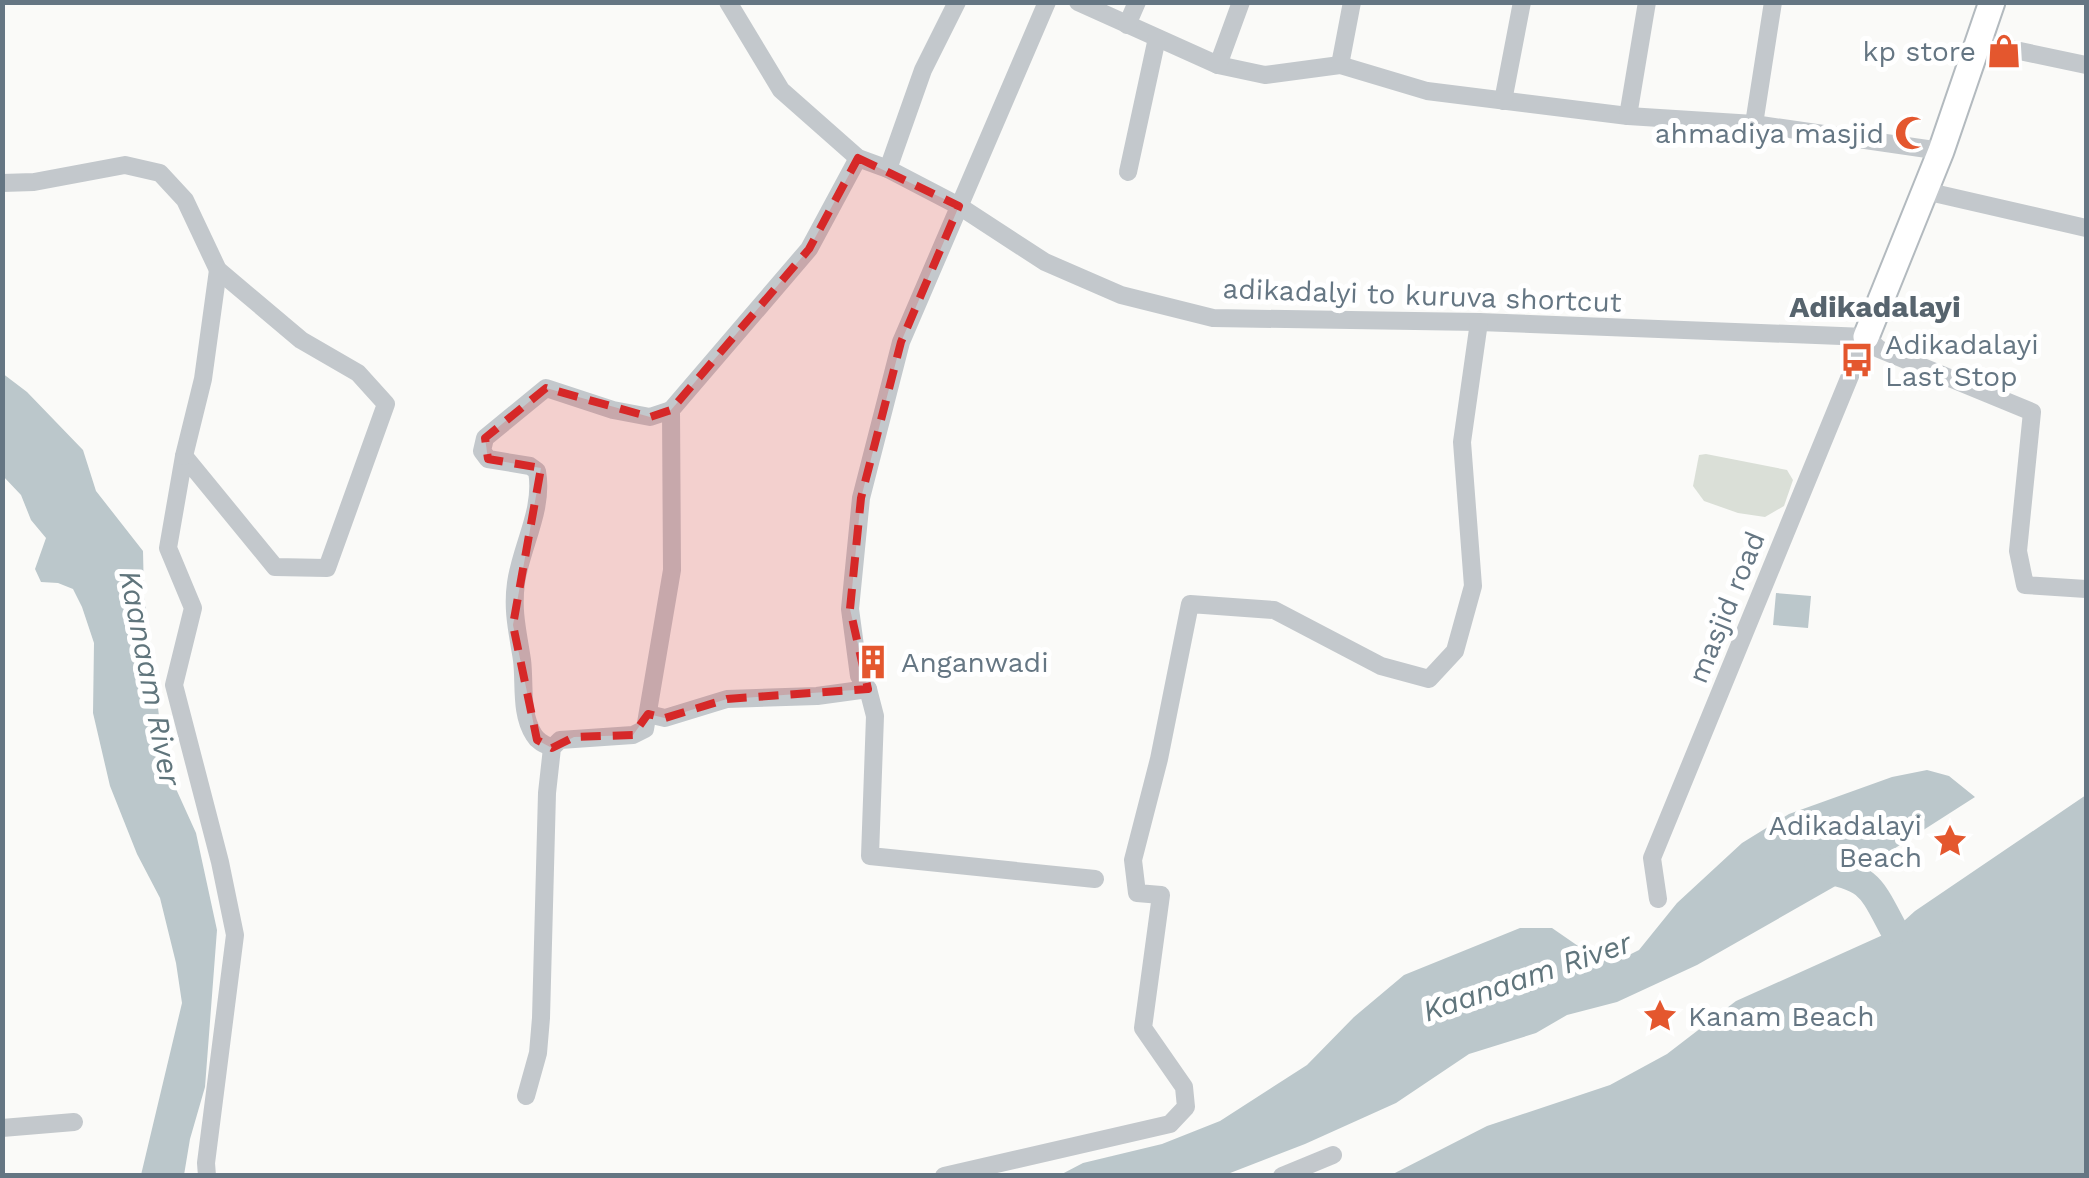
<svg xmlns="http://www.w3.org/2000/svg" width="2089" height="1178" font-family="'Work Sans',sans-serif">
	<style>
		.green { fill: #dadfd7 }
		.water { fill: #bbc7cb }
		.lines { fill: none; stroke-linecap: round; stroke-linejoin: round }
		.river { stroke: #bbc7cb; stroke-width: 28 }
		.secondary-casing { stroke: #b3babf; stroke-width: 29 }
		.street { stroke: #c3c8cc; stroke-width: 18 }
		.secondary { stroke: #fff; stroke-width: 25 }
		.marked { fill: #d62828; fill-opacity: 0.2; stroke: #d62828; stroke-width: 8; stroke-dasharray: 20 12; stroke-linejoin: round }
		.labels { text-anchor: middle; stroke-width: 10; stroke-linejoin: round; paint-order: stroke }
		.poi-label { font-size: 28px; fill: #657683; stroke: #fff; text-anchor: end }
		.street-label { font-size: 28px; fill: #657683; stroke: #fff }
		.neighbourhood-label { font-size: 30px; font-weight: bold; fill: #57646e; stroke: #fff }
		.water-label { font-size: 30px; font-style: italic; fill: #60757c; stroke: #fff }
	</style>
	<rect width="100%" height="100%" fill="#fafaf8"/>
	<polygon class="green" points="1706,454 1787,470 1793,480 1784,506 1765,517 1738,513 1704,501 1693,486 1699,455"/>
	<g class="water">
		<polygon points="2,373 27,392 83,450 96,491 143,551 144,596 162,740 172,780 196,833 217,930 205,1087 190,1139 184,1175 141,1175 182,1003 176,963 160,898 137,854 110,786 93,713 94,643 82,607 73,589 58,583 41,582 35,569 46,538 31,520 21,495 3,476"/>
		<polygon points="1776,593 1811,596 1808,628 1773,625"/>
		<polygon points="1927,770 1949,776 1975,797 1839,884 1697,965 1617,1002 1567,1015 1536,1033 1469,1054 1396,1103 1305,1144 1225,1175 1060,1175 1083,1163 1162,1144 1220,1121 1307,1065 1354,1017 1404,975 1520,928 1552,928 1594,957 1615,962 1639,950 1677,903 1742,843 1789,814 1892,777"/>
		<polygon points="2086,795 2086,1175 1391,1175 1487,1126 1610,1085 1667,1054 1736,1001 1894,930 1915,911"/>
	</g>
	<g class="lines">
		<path class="river" d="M1818,868C1870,878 1870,885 1894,930"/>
		<g class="secondary-casing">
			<polyline id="secondary" points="1866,337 1941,151 1992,2"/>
		</g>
		<g class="street">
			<polyline points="728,2 781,90 858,158 888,169 959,206 1045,262 1121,295 1213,318 1479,322 1866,337"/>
			<polyline points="1047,2 901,342 861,498 850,609 859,676 868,689 875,716 870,856 1095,879"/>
			<polyline points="1078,2 1218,65 1265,75 1340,65 1427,91 1628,116 1754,124 1941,151"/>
			<polyline points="1127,25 1137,2"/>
			<polyline points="1977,42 2086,65"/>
			<polyline points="1218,65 1241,2"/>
			<polyline points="1340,65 1352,2"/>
			<polyline points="1503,101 1522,2"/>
			<polyline points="1628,116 1647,2"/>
			<polyline points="1754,124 1773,2"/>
			<polyline points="888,169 923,70 957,2"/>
			<polyline points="1128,172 1157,38"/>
			<polyline points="2,183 34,182 125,165 160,173 185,200 218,270 301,340 358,373 386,404 327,568 275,567 184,456 168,548 193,608 174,685 220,862 235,935 206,1163 207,1176"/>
			<polyline points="1925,191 2086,228"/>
			<polyline points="1866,337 1879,349 2032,412 2018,551 2025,585 2086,589"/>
			<polyline points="184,456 203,379 218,270"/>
			<polyline points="648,714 665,718 727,699 817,696 868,689"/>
			<path d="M552,748C544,744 538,742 534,735C520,714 525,683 522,660C518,633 512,611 516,583C521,546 544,510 537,471L530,466L488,459L482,451L485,438L546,388L613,410L650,417L671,410"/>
			<polyline points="1658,899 1652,858 1866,337"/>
			<polyline points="526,1096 538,1053 541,1018 547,793 552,748 560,740 633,735 645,729 672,570 671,410 809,249 858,158"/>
			<polyline points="2,1128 74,1122"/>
			<polyline points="944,1176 1170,1124 1186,1107 1184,1087 1143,1028 1161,895 1137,893 1133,860 1159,759 1190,604 1274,610 1381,666 1429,679 1455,651 1473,586 1462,442 1479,322"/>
			<polyline points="1282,1176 1333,1155"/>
		</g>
		<use href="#secondary" class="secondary"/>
	</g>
	<path class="marked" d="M858,158L959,206L901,342L861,498L850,609L868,689L727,699L665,718L648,714L633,735L574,737L552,748L537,740L513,625L541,468L488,459L485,438L546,388L650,417L671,410L809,249Z"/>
	<defs>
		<g id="shop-bare" transform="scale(2.7)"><path d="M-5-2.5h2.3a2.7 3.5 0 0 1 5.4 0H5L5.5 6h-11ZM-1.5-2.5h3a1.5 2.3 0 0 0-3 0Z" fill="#e4572e" stroke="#fff" stroke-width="2.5" paint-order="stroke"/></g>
		<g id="mosque-bare" transform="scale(2.7)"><path d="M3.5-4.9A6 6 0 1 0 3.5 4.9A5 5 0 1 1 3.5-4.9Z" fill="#e4572e" stroke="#fff" stroke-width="2.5" paint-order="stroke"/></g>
		<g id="bus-bare" transform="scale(2.7)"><path d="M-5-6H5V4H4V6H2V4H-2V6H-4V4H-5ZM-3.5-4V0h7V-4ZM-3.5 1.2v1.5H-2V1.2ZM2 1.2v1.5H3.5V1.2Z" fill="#e4572e" stroke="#fff" stroke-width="2.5" paint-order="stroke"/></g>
		<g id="building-bare" transform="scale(2.7)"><path d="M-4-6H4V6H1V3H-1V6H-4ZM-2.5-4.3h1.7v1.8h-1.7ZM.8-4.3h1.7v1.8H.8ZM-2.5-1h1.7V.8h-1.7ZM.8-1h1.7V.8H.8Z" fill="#e4572e" stroke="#fff" stroke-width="2.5" paint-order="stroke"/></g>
		<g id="sight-bare" transform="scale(2.7)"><path d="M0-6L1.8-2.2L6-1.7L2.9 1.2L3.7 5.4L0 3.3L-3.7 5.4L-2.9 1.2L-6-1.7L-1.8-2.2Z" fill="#e4572e" stroke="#fff" stroke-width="2.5" paint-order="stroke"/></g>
	</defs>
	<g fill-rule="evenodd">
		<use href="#shop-bare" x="2004" y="51"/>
		<use href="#mosque-bare" x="1912" y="133"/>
		<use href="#bus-bare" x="1857" y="360"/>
		<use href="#building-bare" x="873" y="662"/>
		<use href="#sight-bare" x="1950" y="841"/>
		<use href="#sight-bare" x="1660" y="1016"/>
	</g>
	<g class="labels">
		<g class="poi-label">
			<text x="1976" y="61">kp store</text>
			<text x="1884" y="143">ahmadiya masjid</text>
			<text x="1885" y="354" text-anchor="start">Adikadalayi<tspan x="1885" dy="32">Last Stop</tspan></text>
			<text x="901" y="672" text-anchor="start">Anganwadi</text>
			<text x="1922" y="835">Adikadalayi<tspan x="1922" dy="32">Beach</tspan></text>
			<text x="1688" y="1026" text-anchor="start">Kanam Beach</text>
		</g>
		<g class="street-label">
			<text transform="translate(1422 295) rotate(2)" y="10">adikadalyi to kuruva shortcut</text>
			<text transform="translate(1726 607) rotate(-68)" y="10">masjid road</text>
		</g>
		<g class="neighbourhood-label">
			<text x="1875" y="317">Adikadalayi</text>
		</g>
		<g class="water-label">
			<text transform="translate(150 678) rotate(79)" y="10">Kaanaam River</text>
			<text transform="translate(1527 977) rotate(-19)" y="10">Kaanaam River</text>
		</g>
	</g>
	<rect width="2089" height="1178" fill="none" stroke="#657683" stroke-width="10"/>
</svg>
